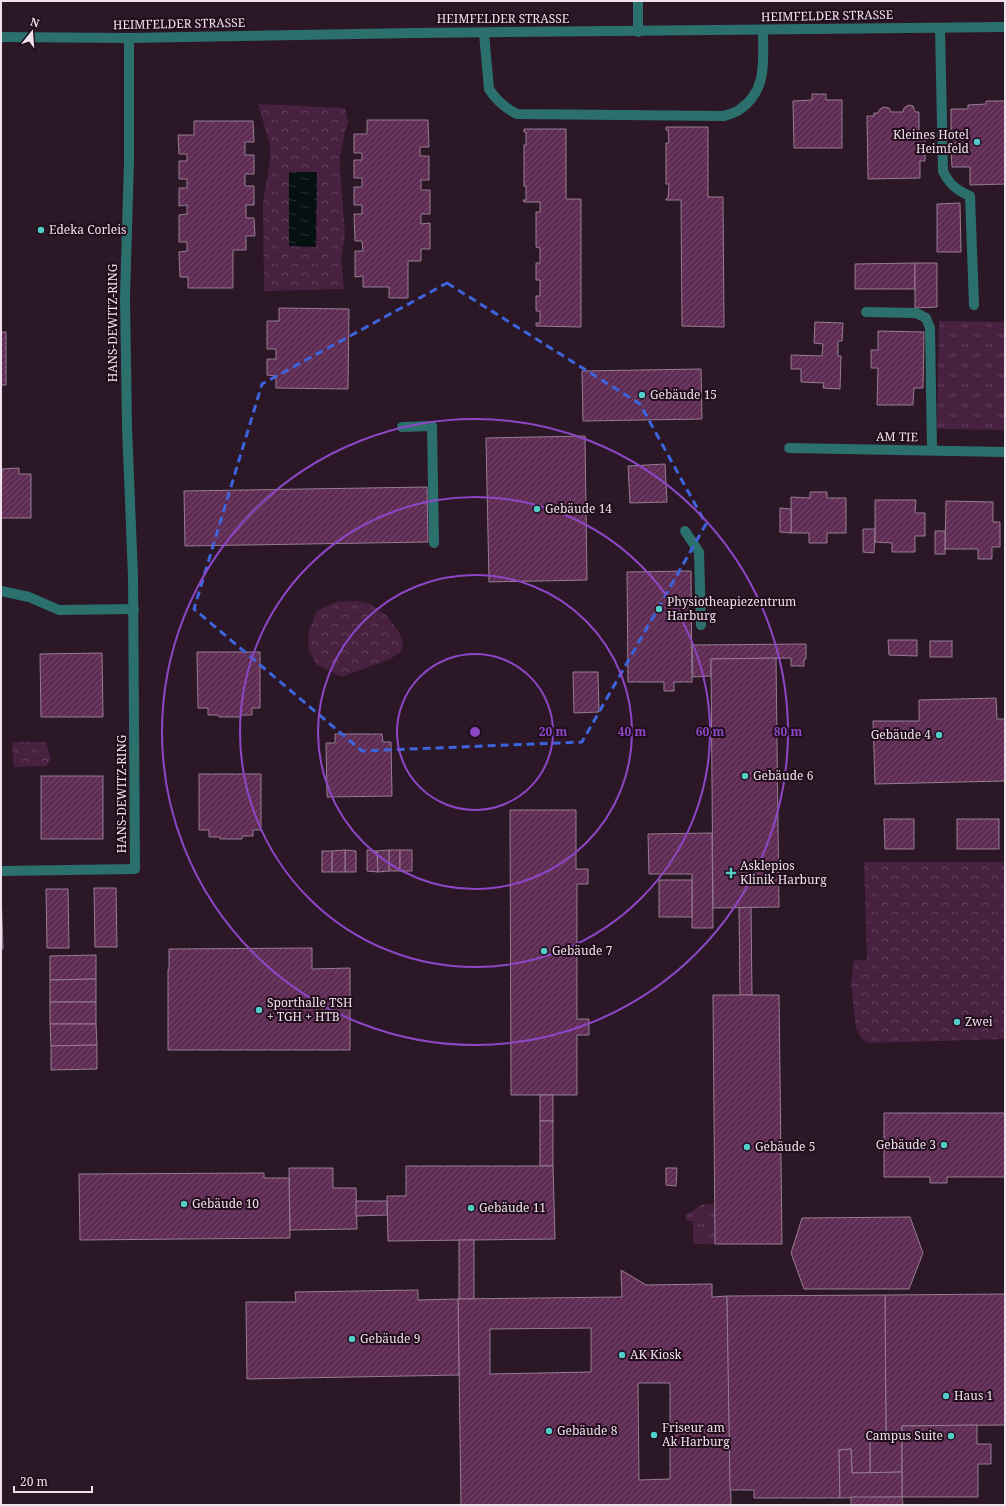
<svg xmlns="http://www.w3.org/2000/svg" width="1006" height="1506" font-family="'Noto Serif',serif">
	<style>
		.grass { fill: url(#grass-tufts) }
		.forest { fill: url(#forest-crowns) }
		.water { fill: url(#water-ripples) }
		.building { fill: url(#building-hatch); stroke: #967d90; fill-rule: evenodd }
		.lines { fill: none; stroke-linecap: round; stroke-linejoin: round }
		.service { stroke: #2b706d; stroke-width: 10 }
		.minor { stroke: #2b706d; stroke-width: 10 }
		.tertiary { stroke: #2b706d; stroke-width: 10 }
		.marked { fill: none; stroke: #3d64db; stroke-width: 3; stroke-dasharray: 8 5; stroke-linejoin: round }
		.ring { fill: none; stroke: #8d47c6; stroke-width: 2 }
		.poi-dot { fill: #54cdc8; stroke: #210d1c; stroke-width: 1.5 }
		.labels { text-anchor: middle; stroke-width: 4; stroke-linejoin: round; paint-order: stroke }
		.street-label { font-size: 12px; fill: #f0e2ec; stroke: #210d1c }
		.poi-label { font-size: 12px; fill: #f0e2ec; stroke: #210d1c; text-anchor: start }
		.centre { fill: #8d47c6; stroke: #210d1c; stroke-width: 2 }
		.ring-label { font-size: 12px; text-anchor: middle; font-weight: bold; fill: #8d47c6; stroke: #210d1c; stroke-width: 4; stroke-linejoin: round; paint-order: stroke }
	</style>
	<defs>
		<pattern id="grass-tufts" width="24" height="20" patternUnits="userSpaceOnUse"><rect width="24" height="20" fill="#482140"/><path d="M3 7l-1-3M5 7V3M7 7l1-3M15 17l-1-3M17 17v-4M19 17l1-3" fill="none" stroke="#63415c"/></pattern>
		<pattern id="forest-crowns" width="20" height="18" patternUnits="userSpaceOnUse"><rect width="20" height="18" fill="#482140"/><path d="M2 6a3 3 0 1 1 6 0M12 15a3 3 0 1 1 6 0" fill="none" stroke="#63415c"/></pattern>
		<pattern id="water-ripples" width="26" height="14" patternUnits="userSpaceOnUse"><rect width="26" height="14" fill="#051010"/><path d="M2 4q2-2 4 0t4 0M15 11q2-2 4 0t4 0" fill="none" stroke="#2a3233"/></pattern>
		<pattern id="building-hatch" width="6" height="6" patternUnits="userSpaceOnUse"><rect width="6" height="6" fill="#5f2c54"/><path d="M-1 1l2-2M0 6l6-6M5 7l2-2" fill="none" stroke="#764a6d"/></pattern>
	</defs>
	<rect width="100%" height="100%" fill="#2b1726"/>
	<g class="grass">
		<polygon points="939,321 1005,322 1005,430 937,429"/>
		<polygon points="703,1204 715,1205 715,1244 693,1244 693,1222 686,1220 686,1215"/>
	</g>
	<g class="forest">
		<polygon points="258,104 345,108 348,122 345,132 340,156 340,167 345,235 341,259 344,289 264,291 263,202 270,161 270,144"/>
		<polygon points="356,601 370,604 387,616 399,632 403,641 402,651 390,659 342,677 316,664 308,648 309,630 317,611 336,602"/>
		<polygon points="12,742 46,742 51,760 46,766 14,767"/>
		<polygon points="864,862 1005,862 1005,1039 869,1043 862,1039 856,1029 851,983 854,960 867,960"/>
	</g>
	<polygon class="water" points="289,172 317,172 316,247 289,246"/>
	<g class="building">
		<polygon points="812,94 826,94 826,100 842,100 842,148 794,148 793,101 812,100"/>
		<polygon points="986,101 1005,101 1005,184 970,185 970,167 952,167 950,134 951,134 951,109 968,109 968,105 986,104"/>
		<polygon points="909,105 913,106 915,112 919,112 919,139 925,139 925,161 920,161 920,178 868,179 867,116 874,116 874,113 878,113 880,109 884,107 889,108 891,112 903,112 904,108"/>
		<polygon points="367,120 428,120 429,147 420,147 420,156 429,156 429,180 421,180 421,190 430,190 430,214 421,214 421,224 430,223 430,249 421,249 421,261 408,261 408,298 389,298 389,287 363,287 363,276 355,277 355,251 363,251 362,241 355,241 354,214 362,214 362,205 354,205 354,187 362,187 362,178 354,178 354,160 362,160 362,153 354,153 354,134 367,134"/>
		<polygon points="194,121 253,121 254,142 245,142 245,155 254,155 254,174 245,174 245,186 254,186 254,205 246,205 246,218 254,218 255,236 246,236 246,250 233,250 233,288 188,288 188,277 180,277 179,252 187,251 187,242 179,242 179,215 187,214 187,205 179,206 179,188 187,188 187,179 179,179 179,161 187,161 187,154 179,154 178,135 194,135"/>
		<polygon points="666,127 708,127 708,197 723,197 724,327 682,326 681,200 666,200 666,199 668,198 669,184 666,184 666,143 669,143 668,130 666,130"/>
		<polygon points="524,129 566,129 566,199 581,199 581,327 536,326 536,323 540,323 540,311 536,311 536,296 540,296 540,280 536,280 536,263 540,263 540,248 536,247 536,212 540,212 540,202 524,202 523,200 526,200 526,186 524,186 524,145 526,145 526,132 524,132"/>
		<polygon points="960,203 961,252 937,252 937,204"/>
		<polygon points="915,263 915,289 855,289 855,264"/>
		<polygon points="915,263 937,263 937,307 915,308"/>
		<polygon points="279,308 349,309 348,389 276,388 276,376 267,375 267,359 276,359 276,349 267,349 267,321 279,321"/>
		<polygon points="815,322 843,323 842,341 838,341 838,356 841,356 840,389 823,388 824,383 801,382 801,369 791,369 791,355 822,356 823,344 814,343"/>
		<polygon points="878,331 924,332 923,388 914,388 913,405 877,405 878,368 871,368 871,350 878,350"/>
		<rect x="1" y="332" width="5" height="53"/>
		<polygon points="701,369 702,419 583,421 582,371"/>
		<polygon points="585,436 587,580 489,582 486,438"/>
		<polygon points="665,464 667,502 630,503 628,466"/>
		<polygon points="19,468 19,474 31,474 31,518 1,518 2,469"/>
		<polygon points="427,487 428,542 185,546 184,491"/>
		<polygon points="810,492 827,492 827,498 846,498 846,533 827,533 827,543 809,543 809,533 791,533 791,497 810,498"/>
		<polygon points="875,500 916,500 915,513 925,513 925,536 915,536 915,552 892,552 892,543 875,542"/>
		<polygon points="946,501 993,502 993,522 1000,522 1000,547 992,547 992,559 978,559 978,549 945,549"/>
		<polygon points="780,508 791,509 791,533 780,532"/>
		<polygon points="863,529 875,529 874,553 863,552"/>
		<rect x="935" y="531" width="10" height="23"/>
		<polygon points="691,571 692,682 674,682 674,691 664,691 664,682 628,682 627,572"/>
		<polygon points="888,640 917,640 917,656 889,655"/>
		<rect x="930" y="641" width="22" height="16"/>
		<polygon points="806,644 806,659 804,659 804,666 791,666 791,658 711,659 711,676 693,677 692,645"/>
		<polygon points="197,652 260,652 260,708 252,708 252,715 241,715 241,717 219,717 219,715 208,715 208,708 198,708"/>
		<polygon points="102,653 103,717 41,717 40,654"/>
		<polygon points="776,658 779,907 713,908 711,659"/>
		<polygon points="573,672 598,672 599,712 574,713"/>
		<polygon points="996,698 997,719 1005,719 1005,781 875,784 873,721 919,721 919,700"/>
		<polygon points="335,734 382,734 383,742 391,742 392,796 327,797 326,743 335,743"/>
		<polygon points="199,774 261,774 261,830 253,830 253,836 242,836 242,839 220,839 220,837 209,837 209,830 199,830"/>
		<rect x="41" y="776" width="62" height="63"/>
		<polygon points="510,810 576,810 576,869 588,869 588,884 577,884 577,1019 589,1019 589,1035 577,1035 577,1095 511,1095"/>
		<polygon points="884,819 914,819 914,849 885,849"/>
		<rect x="957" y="819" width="42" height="30"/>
		<polygon points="712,833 713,928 692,928 692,874 649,874 648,834"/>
		<polygon points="345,850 356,851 356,872 345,872"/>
		<polygon points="345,850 345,872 332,872 332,851"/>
		<polygon points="367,850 377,851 378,872 367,871"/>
		<rect x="389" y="850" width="11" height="21"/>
		<polygon points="389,850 389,871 378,872 377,851"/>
		<rect x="400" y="850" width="12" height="21"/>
		<rect x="322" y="851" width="10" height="21"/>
		<rect x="659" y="880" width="33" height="37"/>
		<polygon points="94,888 116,888 117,947 95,947"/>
		<polygon points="46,889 68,889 69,948 47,948"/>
		<polygon points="1,890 3,949 1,949"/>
		<polygon points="751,907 752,995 740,995 739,908"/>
		<polygon points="312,948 312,969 350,968 350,1050 168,1050 168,969 169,969 169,949"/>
		<polygon points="96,955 96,979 50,980 50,956"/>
		<polygon points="96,979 96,1002 50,1002 50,980"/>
		<polygon points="713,995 779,995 782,1244 715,1244"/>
		<rect x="50" y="1002" width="46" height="22"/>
		<polygon points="50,1024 96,1024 97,1045 51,1046"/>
		<polygon points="97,1045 97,1069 51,1070 51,1046"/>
		<rect x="540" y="1095" width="13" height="26"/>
		<polygon points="884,1113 1005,1113 1005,1177 947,1177 947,1183 930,1183 930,1177 884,1177"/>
		<rect x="540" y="1121" width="13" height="45"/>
		<polygon points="406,1166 553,1166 555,1239 388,1241 387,1196 406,1196"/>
		<polygon points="289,1168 333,1168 333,1188 356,1188 357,1229 290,1230"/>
		<polygon points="666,1168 677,1168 676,1186 666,1185"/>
		<polygon points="264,1173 264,1178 289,1178 290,1238 80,1240 79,1174"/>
		<polygon points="356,1201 387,1201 387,1215 356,1216"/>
		<polygon points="910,1217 923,1253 909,1289 804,1289 791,1253 802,1218"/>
		<rect x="459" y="1240" width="15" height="59"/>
		<path d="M621,1270L646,1285L712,1284V1297L727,1296L731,1505H461L458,1299L622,1297ZM591,1328V1372L490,1374V1329ZM638,1383H670V1479L639,1480Z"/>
		<polygon points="418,1290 418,1300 458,1299 459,1375 247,1379 246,1302 296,1302 295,1292"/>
		<polygon points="1005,1294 1005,1425 902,1426 902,1472 870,1473 870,1438 886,1438 885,1295"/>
		<polygon points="885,1295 886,1438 870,1438 870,1473 852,1473 851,1449 839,1450 840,1498 754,1498 754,1490 730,1490 727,1296"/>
		<polygon points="977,1425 977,1444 991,1444 991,1464 978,1464 978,1497 902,1497 902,1426"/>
		<polygon points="851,1449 852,1473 902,1472 902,1497 840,1498 839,1450"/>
		<polygon points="851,1497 902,1497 903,1505 851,1505"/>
	</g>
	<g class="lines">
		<g class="service">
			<path d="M940,28L943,171C949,184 957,191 970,196L974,305"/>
			<path d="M484,33L489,89C496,100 505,108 517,114L724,116C729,114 735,113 739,110C768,91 763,60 763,30"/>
			<polyline points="866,312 916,313 926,318 930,328 932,450"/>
			<polyline points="402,427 432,426 434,543"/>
			<polyline points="685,531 699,552 701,625"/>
		</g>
		<g class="minor">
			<polyline points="638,32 638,1"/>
			<polyline points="789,448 1005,452"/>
			<polyline points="1,591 29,597 59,610 134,609"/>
			<polyline points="1,871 135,869 133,577 127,427 125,297 129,162 129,38"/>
		</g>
		<polyline class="tertiary" points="1,37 129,38 415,33 1005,27"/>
	</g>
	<path class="marked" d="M447,283L640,404L706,524L582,742L362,751L194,609L262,384Z"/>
	<g class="ring">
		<circle cx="475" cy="732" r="78"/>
		<circle cx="475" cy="732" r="157"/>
		<circle cx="475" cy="732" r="235"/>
		<circle cx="475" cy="732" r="313"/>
	</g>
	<g class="poi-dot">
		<circle cx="977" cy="142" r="4"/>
		<circle cx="41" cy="230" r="4"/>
		<circle cx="642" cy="395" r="4"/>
		<circle cx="537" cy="509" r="4"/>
		<circle cx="659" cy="609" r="4"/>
		<circle cx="939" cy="735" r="4"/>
		<circle cx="745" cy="776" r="4"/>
		<path d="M729 867h4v4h4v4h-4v4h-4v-4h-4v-4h4z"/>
		<circle cx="544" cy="951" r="4"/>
		<circle cx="259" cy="1010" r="4"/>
		<circle cx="957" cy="1022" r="4"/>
		<circle cx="944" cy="1145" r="4"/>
		<circle cx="747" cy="1147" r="4"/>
		<circle cx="184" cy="1204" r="4"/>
		<circle cx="471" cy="1208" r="4"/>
		<circle cx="352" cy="1339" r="4"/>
		<circle cx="622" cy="1355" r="4"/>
		<circle cx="946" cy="1396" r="4"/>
		<circle cx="549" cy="1431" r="4"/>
		<circle cx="654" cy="1435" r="4"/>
		<circle cx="951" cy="1436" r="4"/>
	</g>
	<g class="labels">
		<g class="street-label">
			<text transform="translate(827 16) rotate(-1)" y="4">HEIMFELDER STRASSE</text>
			<text x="503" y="23">HEIMFELDER STRASSE</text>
			<text transform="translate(179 24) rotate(-1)" y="4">HEIMFELDER STRASSE</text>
			<text transform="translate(113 323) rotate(-90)" y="4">HANS-DEWITZ-RING</text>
			<text transform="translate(897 437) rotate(1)" y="4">AM TIE</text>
			<text transform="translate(122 794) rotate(-90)" y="4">HANS-DEWITZ-RING</text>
		</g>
		<g class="poi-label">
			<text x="969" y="139" text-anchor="end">Kleines Hotel<tspan x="969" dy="14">Heimfeld</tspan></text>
			<text x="49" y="234">Edeka Corleis</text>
			<text x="650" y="399">Gebäude 15</text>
			<text x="545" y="513">Gebäude 14</text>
			<text x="667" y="606">Physiotheapiezentrum<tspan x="667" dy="14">Harburg</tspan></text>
			<text x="931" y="739" text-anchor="end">Gebäude 4</text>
			<text x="753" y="780">Gebäude 6</text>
			<text x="740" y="870">Asklepios<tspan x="740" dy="14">Klinik Harburg</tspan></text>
			<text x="552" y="955">Gebäude 7</text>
			<text x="267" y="1007">Sporthalle TSH<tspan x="267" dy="14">+ TGH + HTB</tspan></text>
			<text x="965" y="1026">Zwei</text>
			<text x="936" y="1149" text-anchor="end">Gebäude 3</text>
			<text x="755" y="1151">Gebäude 5</text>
			<text x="192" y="1208">Gebäude 10</text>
			<text x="479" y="1212">Gebäude 11</text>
			<text x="360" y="1343">Gebäude 9</text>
			<text x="630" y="1359">AK Kiosk</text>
			<text x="954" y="1400">Haus 1</text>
			<text x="662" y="1432">Friseur am<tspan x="662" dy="14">Ak Harburg</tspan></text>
			<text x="557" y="1435">Gebäude 8</text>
			<text x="943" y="1440" text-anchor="end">Campus Suite</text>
		</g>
	</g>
	<circle cx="475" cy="732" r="6" class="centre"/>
	<g class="ring-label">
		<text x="553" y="736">20 m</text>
		<text x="632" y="736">40 m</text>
		<text x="710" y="736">60 m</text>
		<text x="788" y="736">80 m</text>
	</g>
	<rect width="1006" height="1506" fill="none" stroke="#f0e2ec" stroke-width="4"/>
	<g transform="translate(32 32) rotate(17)" stroke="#210d1c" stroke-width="3" paint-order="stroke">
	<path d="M0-3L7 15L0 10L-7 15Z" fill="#f0e2ec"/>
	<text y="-6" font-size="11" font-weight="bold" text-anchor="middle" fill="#f0e2ec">N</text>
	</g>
	<path d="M14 1486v6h78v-6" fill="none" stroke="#f0e2ec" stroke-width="2"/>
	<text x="20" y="1486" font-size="12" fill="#f0e2ec" stroke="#210d1c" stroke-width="3" paint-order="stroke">20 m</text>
</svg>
